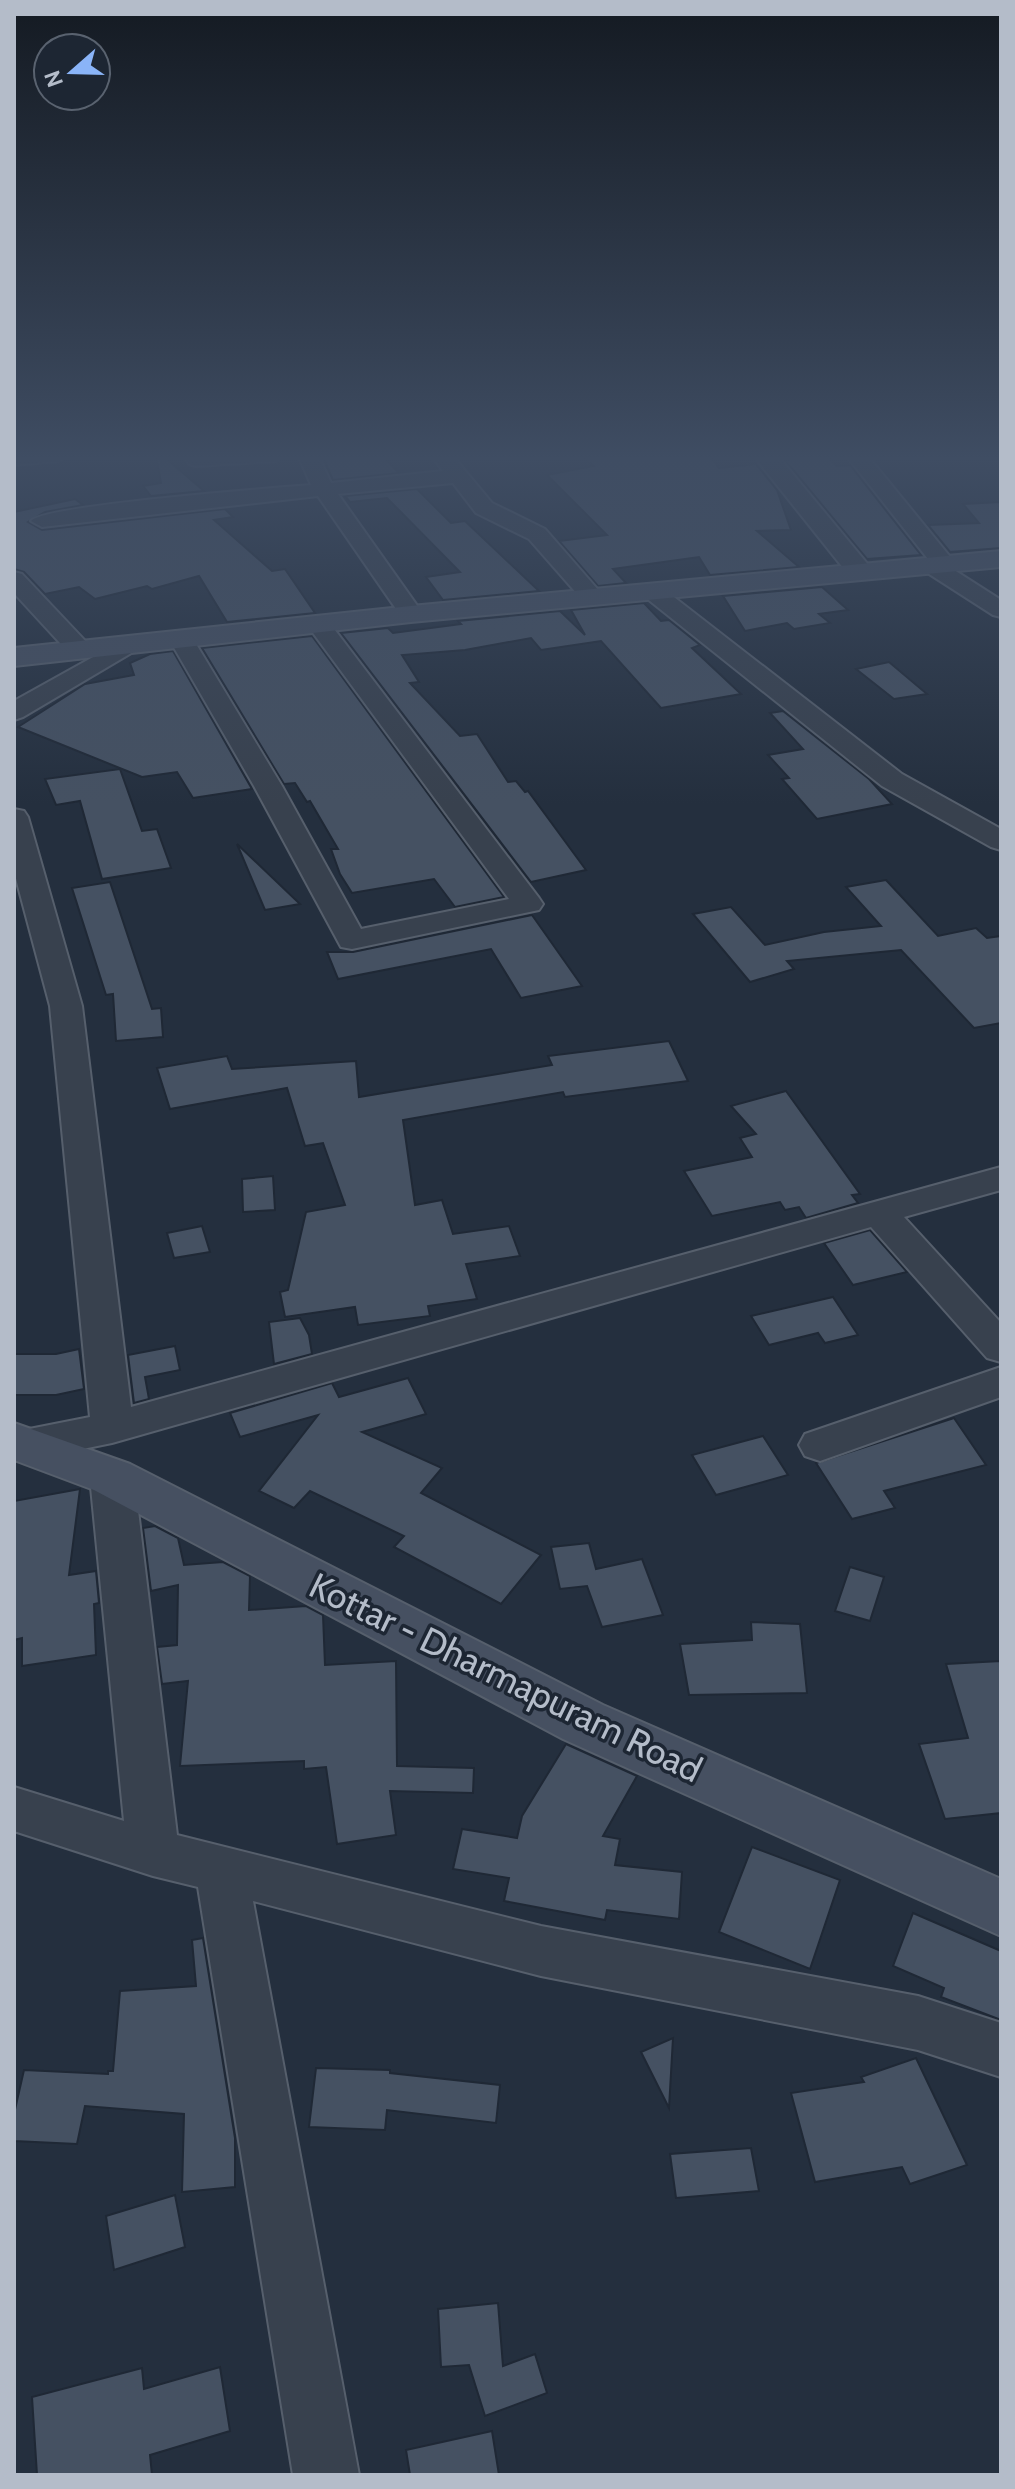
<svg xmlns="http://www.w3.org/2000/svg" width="1015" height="2489" font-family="Cabin,sans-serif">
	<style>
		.building { fill: #455162; stroke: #1f2835; stroke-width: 2 }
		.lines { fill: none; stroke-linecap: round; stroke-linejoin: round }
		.minor-casing { stroke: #565f6c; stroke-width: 4 }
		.tertiary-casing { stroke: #565f6c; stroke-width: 4 }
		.secondary-casing { stroke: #565f6c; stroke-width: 4 }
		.minor { fill: #38414e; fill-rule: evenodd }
		.tertiary { fill: #38414e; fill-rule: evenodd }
		.secondary { fill: #465061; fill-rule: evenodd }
		.labels { text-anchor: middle; stroke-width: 7; stroke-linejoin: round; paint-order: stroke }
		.near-street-label { font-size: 36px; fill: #b4bcc9; stroke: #1d2633 }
	</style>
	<rect width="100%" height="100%" fill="#242f3e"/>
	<g class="building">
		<polygon points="156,455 162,455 204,491 151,496 143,486 161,483"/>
		<polygon points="322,455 381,455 399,473 333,480"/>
		<polygon points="709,455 719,468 756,464 777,490 791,530 757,531 799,567 710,575 699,557 613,569 626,583 598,586 559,541 607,535 547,475 594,466 583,457"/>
		<polygon points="791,455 826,455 837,466 850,465 921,555 867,559 785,460 795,459"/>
		<polygon points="417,489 451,523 465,521 539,591 443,600 426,577 460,572 387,498 350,502 345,496"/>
		<polygon points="75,499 83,505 45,512 28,522 42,530 225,509 233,517 214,520 272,571 285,569 315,613 227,622 199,576 152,589 147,586 95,599 79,587 45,594 24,572 14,569 14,512"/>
		<polygon points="1001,502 1001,548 950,552 928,525 979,523 963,504"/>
		<polygon points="822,587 848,610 819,614 830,623 794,629 787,623 745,631 723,596"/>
		<polygon points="644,603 661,621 669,620 700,645 692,648 741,694 661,708 601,641 541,650 531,638 465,650 402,655 419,682 410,683 460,736 477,734 508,782 516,781 525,792 528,791 586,870 531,882 341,633 388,628 393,633 461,624 458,621 560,611 585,635 571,610"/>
		<polygon points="312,636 504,897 455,907 434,879 352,893 340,874 331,849 338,849 310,801 307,802 295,783 284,784 202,648"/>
		<polygon points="173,651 252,789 193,798 177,772 142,777 18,727 85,684 134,675 130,663 150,654"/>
		<polygon points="889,662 927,694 894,699 856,669"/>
		<polygon points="783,711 869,779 892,804 817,819 782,779 789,778 768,755 803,749 770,713"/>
		<polygon points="120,769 142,831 157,829 171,868 102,879 80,801 56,805 45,779"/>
		<polygon points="237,844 300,904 265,910"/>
		<polygon points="886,880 938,936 976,928 987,938 1001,936 1001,1023 974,1028 901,950 787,961 794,969 750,982 693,914 731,907 765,945 824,932 881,926 846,887"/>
		<polygon points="110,882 152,1009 161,1008 163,1037 116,1041 113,994 106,995 72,888"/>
		<polygon points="532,915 582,986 521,998 491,949 338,979 327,952 353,952"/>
		<polygon points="669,1041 688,1081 565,1097 563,1092 403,1120 415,1205 442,1200 453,1234 509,1226 520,1256 466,1264 477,1299 428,1306 430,1316 358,1325 355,1307 285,1317 280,1292 288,1290 306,1212 345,1205 323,1143 305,1146 287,1088 170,1109 157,1068 227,1056 232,1069 356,1061 359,1097 552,1065 548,1056"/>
		<polygon points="786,1091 860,1194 852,1195 858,1203 806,1218 799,1207 785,1210 780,1202 712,1216 684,1171 752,1157 740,1138 756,1134 731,1106"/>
		<polygon points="273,1176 275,1210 243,1212 242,1179"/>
		<polygon points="202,1226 210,1252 174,1258 167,1233"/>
		<polygon points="870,1230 907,1272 853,1285 824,1243"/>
		<polygon points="833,1297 858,1335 825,1343 818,1333 769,1345 751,1316"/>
		<polygon points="300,1318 309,1335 312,1354 274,1364 269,1322"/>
		<polygon points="175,1346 180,1370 145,1377 149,1399 134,1403 128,1355"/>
		<polygon points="79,1349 84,1389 56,1395 14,1395 14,1354 56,1354"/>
		<polygon points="408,1378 426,1414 362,1432 442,1468 421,1493 541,1555 501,1604 394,1547 404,1536 310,1491 294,1508 259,1491 318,1415 240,1437 230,1413 332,1383 339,1397"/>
		<polygon points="954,1418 986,1465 884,1491 895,1508 852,1519 816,1463"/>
		<polygon points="763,1436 788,1475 716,1495 692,1455"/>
		<polygon points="80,1489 69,1575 96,1571 99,1603 94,1604 96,1655 22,1666 22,1638 14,1640 14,1501"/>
		<polygon points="155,1526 178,1538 184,1565 223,1562 250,1576 249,1610 306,1606 323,1615 325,1665 396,1661 397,1766 474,1768 473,1793 390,1791 396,1835 337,1844 326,1767 304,1769 304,1761 180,1766 188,1681 162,1684 157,1647 177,1645 178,1585 151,1591 143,1528"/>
		<polygon points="589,1543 596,1569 642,1559 663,1615 602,1627 587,1586 560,1589 551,1547"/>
		<polygon points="850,1567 884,1577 870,1621 835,1611"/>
		<polygon points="751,1622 800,1624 807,1693 689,1695 680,1644 752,1640"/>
		<polygon points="1001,1661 1001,1813 945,1819 919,1744 968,1738 946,1664"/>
		<polygon points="566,1744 637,1776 603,1836 620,1839 615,1865 682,1872 679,1919 607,1910 605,1920 504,1901 509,1878 453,1869 462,1829 517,1838 522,1816"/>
		<polygon points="752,1847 840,1880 810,1969 719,1932"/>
		<polygon points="913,1913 1001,1951 1001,2020 941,1997 944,1988 893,1966"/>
		<polygon points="203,1938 235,2138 235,2187 182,2192 184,2114 85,2106 77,2144 14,2141 14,2114 24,2070 108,2074 108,2071 113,2071 120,1991 196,1986 192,1940"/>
		<polygon points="673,2038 669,2108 641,2052"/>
		<polygon points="916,2058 967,2165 910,2184 902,2167 815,2182 791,2093 864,2082 861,2077"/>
		<polygon points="316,2068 390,2070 390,2073 500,2085 496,2123 387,2110 385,2130 309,2127"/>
		<polygon points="751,2148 759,2191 676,2198 670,2154"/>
		<polygon points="175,2195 185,2247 114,2270 106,2216"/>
		<polygon points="498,2303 503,2366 535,2354 547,2393 485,2416 469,2365 441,2367 438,2309"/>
		<polygon points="220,2367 230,2431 150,2455 152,2475 37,2475 32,2397 142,2368 144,2389"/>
		<polygon points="492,2431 499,2475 410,2475 406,2450"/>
	</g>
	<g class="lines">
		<g class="minor-casing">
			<g id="minor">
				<polygon points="14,455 68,455 58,461 14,465"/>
				<polygon points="184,455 285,455 275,461 196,466 189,464"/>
				<path d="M298,455H318L331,483L443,471L431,455H452L492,503L545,529L606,599L602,604H586L529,539L476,513L453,483L338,494L423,614L419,619H403L318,496L42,527L31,521C44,505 275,488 311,485Z"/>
				<polygon points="846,455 867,455 951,558 954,563 951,568 1001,600 1001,617 993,615 923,570 920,565 928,559"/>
				<polygon points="14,572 22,574 89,645 92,650 89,655 71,655 14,593"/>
				<polygon points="653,585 661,587 902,774 1001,829 1001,850 991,847 882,786 645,597 641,592 645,587"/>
				<polygon points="320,619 328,621 539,898 543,904 539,910 352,949 341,947 254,786 169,639 172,634 190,634 193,639 282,786 361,929 509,899 308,626 312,621"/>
				<polygon points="129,637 138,639 141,644 138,649 23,717 14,720 14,701"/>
				<polygon points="14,809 24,811 28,817 82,1006 131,1407 1001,1167 1001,1190 904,1217 1001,1323 1001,1362 987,1358 871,1227 112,1443 24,1461 14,1458 14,1432 90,1417 50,1006 14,871"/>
				<polygon points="1001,1367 1001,1397 820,1461 805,1456 799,1445 805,1434"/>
				<polygon points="112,1461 127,1466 134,1477 177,1835 541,1926 918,1996 1001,2023 1001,2077 918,2050 541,1976 253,1901 359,2475 293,2475 198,1887 153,1876 14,1831 14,1787 124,1821 90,1477 97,1466"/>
			</g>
		</g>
		<g class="tertiary-casing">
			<polygon id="tertiary" points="753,455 777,455 870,567 874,573 870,579 852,579"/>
		</g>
		<g class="secondary-casing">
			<g id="secondary">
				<polygon points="1001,551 1001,567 411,622 14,666 14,648 411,606"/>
				<polygon points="14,1423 130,1464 603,1705 1001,1879 1001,1936 563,1739 94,1490 14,1460"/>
			</g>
		</g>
		<use href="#minor" class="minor"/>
		<use href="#tertiary" class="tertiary"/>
		<use href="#secondary" class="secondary"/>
	</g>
	<linearGradient id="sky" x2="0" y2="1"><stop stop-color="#141a22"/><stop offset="0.57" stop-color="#3f4d63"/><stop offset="1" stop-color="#3f4d63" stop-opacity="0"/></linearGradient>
	<rect width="1015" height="804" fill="url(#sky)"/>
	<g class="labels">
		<g class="near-street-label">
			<text transform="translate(506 1677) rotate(26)" y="13">Kottar - Dharmapuram Road</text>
		</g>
	</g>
	<rect width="1015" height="2489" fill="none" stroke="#b4bcc9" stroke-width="32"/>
	<g transform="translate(72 72) rotate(250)"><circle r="38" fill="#1d2633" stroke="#59626f" stroke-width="2"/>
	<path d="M0-6L14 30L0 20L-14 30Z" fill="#8ab4f8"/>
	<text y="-12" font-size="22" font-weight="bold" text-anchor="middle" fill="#b4bcc9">N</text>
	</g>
</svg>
